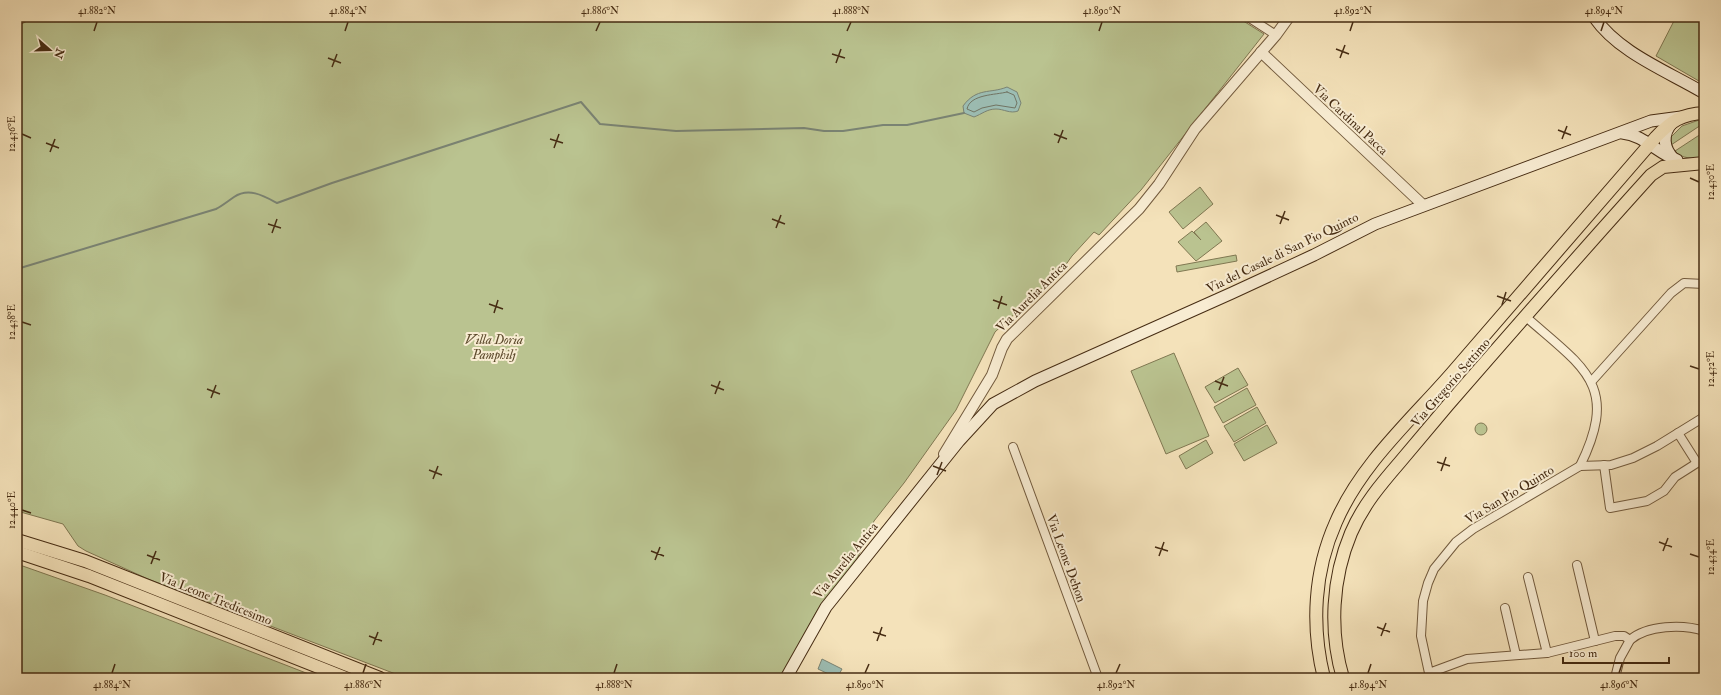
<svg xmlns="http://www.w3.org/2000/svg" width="1721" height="695" font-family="'IM FELL Double Pica',serif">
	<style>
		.green { fill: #bac390; stroke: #807852 }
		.water { fill: #9cbdb3; stroke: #7a8373 }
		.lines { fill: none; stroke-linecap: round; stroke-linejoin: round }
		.shore { stroke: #717463; stroke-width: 1 }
		.stream { stroke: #7a8373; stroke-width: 2 }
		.minor-casing { stroke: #725a3d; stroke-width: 10 }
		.tertiary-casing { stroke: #725a3d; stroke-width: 12 }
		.secondary-casing { stroke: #462c13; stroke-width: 13 }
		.primary-casing { stroke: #462c13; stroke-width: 14 }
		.minor { stroke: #f8ecd2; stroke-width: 8 }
		.tertiary { stroke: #f8ecd2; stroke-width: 10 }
		.secondary { stroke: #f8ecd2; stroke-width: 11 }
		.primary { stroke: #f4e2ba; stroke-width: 12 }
		.ticks { fill: none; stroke: #462c13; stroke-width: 1.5 }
		.labels { text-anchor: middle; stroke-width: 4; stroke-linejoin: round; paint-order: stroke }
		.street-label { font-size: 13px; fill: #462c13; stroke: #f8ecd2 }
		.park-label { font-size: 13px; font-style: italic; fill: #5d4a2c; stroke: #f8ecd2 }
		.neatline { fill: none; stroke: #462c13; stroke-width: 1.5 }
		.ticks-label { font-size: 10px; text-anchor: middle; fill: #462c13 }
	</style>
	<rect width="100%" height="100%" fill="#f4e2ba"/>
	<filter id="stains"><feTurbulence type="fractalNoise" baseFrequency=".005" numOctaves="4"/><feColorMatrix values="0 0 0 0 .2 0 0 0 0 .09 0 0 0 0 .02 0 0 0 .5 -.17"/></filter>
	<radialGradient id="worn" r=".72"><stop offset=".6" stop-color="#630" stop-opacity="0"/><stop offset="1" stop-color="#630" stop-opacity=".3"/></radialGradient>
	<g class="green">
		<polygon points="30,17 1237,17 1264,34 1141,190 1099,235 1094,232 1072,256 1062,270 995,332 956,410 904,483 874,521 857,559 817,611 781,678 406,678 148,579 86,551 78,546 63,524 17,511 17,24"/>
		<polygon points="1676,17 1704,17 1704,84 1656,56"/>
		<polygon points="1702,119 1703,123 1701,125 1671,145 1671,137 1682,126"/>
		<path d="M1704,132V157C1694,159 1681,159 1675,151Z"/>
		<polygon points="1200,187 1213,204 1183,229 1169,212"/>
		<polygon points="1206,222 1222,241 1196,261 1178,242 1192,231 1201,240 1194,232"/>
		<polygon points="1236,255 1237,261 1177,272 1176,266"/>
		<polygon points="1174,353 1209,436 1166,454 1131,371"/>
		<polygon points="1238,368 1248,385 1215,403 1205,387"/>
		<polygon points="1247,388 1256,405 1223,423 1214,407"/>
		<polygon points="1257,407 1266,423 1234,442 1224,426"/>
		<circle cx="1481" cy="429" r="6"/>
		<polygon points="1267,425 1277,443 1244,461 1234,444"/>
		<polygon points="1206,440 1213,453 1186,469 1179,456"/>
		<polygon points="17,564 105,595 319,678 17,678"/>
	</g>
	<g class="water">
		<path d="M1007,87L1017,92L1021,103L1018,111C1010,114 1004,109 996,109C987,109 982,114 974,117L964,113L963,106C977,87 990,94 1007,87Z"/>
		<polygon points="822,659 842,669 837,678 818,669"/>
	</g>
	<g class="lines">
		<path class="shore" d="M1007,92L1014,95L1017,103L1015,108L996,105L982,108L974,112L967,109C970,94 996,95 1007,92Z"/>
		<path class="stream" d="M17,269L216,209C222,206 228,201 234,197C249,187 264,196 277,203L332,183L581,102L600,124L676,131L804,128L824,131H843L883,125H907L964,113"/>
		<g class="minor-casing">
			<g id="minor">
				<polyline points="1248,17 1276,35"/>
				<polyline points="17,21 25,17"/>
				<path d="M1526,317C1584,368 1620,385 1580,466"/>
				<polyline points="1591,382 1671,293 1684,283 1704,284"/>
				<path d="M1704,417L1657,446L1633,458L1611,465L1580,466L1473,529L1456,542L1434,569L1428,583L1423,601L1421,636L1429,673L1467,659L1547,653L1615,636H1624L1630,640C1647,625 1683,624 1704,631"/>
				<polyline points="1013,447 1098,678"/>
				<polyline points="1604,465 1610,508 1647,501 1664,491 1675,477 1697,463 1678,433"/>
				<polyline points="1577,565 1595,641"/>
				<polyline points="1528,577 1547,653"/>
				<polyline points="1505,608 1516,655"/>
				<polyline points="1615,678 1620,658 1630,640"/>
			</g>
		</g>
		<g class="tertiary-casing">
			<g id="tertiary">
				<polyline points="1261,52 1423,205"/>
				<polyline points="944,454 992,375 1002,348 1007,339 1139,209 1159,184 1195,129 1276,35 1289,17"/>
			</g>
		</g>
		<g class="secondary-casing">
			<g id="secondary">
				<path d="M1594,17C1619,53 1667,71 1704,93"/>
				<path d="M1672,123C1662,134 1663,148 1674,159"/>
				<path d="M1622,133C1644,135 1657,153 1677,160"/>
				<polyline points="786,678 826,607 959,441 993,404 1035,381 1232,293 1314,255 1375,224 1651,121 1681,117"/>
			</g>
		</g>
		<g class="primary-casing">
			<g id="primary">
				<polyline points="17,540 85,561 380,678"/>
				<polyline points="17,552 89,576 346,678"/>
				<path d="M1324,678C1311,626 1314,571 1336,522C1361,464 1411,420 1452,373C1520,295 1588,216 1656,137C1671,121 1682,114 1704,113"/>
				<path d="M1343,678C1329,631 1332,578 1351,533C1363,505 1381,484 1400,462C1416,443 1432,424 1448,405C1515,328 1582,251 1651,175L1663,167L1704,163"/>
			</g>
		</g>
		<use href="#minor" class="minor"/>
		<use href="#tertiary" class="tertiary"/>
		<use href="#secondary" class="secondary"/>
		<use href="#primary" class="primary"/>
	</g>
	<path class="ticks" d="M94,31L97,22M345,31L348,22M596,31L600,22M847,31L851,22M1099,31L1102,22M1350,31L1353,22M1601,31L1604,22M1336,49L1349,54M832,54L845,58M328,58L341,63M1340,58L1345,45M836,63L841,49M332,67L337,54M1558,130L1571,135M22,134L31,138M1054,134L1067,139M550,139L563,143M1562,139L1567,126M46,143L59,148M1058,143L1063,130M554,148L559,134M50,152L55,139M1690,178L1699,182M1276,215L1289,220M772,219L785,224M268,224L281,228M1280,224L1285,211M776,228L781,215M272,233L277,219M1497,296L1511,301M993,300L1007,305M489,304L503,309M1502,305L1506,292M998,309L1002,296M494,313L498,300M22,322L31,325M1690,366L1699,369M1215,381L1228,386M711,385L724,390M207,389L220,394M1219,390L1224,377M715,394L720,381M211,398L216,385M1437,462L1450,466M933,466L946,471M429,470L442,475M1441,471L1446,457M937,475L942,462M433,479L438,466M22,510L31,513M1659,542L1672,547M1155,547L1168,551M651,551L664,556M1663,551L1668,538M1690,554L1699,557M147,555L160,560M1159,556L1164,542M655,560L660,547M151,564L156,551M1377,627L1390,632M873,632L886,636M369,636L382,641M1381,636L1386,623M877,641L882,627M373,645L378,632M112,673L115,664M363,673L366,664M614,673L617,664M865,673L869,664M1116,673L1120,664M1368,673L1371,664M1619,673L1622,664"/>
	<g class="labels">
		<g class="street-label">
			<text transform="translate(1351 119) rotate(43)" y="5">Via Cardinal Pacca</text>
			<text transform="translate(1282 252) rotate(-26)" y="5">Via del Casale di San Pio Quinto</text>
			<text transform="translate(1031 296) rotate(-45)" y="5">Via Aurelia Antica</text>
			<text transform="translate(1450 382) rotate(-49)" y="5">Via Gregorio Settimo</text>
			<text transform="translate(1509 494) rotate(-31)" y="5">Via San Pio Quinto</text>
			<text transform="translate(1067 558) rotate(70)" y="5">Via Leone Dehon</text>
			<text transform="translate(845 560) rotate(-51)" y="5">Via Aurelia Antica</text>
			<text transform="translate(216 598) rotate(22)" y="5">Via Leone Tredicesimo</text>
		</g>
		<g class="park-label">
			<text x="494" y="344">Villa Doria<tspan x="494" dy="15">Pamphilj</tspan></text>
		</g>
	</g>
	<rect width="1721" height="695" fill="none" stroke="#f4e2ba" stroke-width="44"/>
	<g transform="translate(50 50) rotate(110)" stroke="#f8ecd2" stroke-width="3" paint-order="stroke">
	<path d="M0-3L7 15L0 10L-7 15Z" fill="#462c13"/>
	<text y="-6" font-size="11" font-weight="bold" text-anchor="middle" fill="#462c13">N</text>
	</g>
	<path d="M1563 657v6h106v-6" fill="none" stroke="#462c13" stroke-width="2"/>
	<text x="1569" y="657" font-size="12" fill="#462c13" stroke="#f8ecd2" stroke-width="3" paint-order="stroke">100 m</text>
	<rect x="22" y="22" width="1677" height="651" class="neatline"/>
	<g class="ticks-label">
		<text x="97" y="14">41.882°N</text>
		<text x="348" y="14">41.884°N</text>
		<text x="600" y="14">41.886°N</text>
		<text x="851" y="14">41.888°N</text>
		<text x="1102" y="14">41.890°N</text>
		<text x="1353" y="14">41.892°N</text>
		<text x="1604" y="14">41.894°N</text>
		<text transform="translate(11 134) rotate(-90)" y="4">12.436°E</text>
		<text transform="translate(1710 182) rotate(-90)" y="4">12.430°E</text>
		<text transform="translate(11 322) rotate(-90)" y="4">12.438°E</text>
		<text transform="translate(1710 369) rotate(-90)" y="4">12.432°E</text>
		<text transform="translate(11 510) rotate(-90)" y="4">12.440°E</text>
		<text transform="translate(1710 557) rotate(-90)" y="4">12.434°E</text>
		<text x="112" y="688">41.884°N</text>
		<text x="363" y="688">41.886°N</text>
		<text x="614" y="688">41.888°N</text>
		<text x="865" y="688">41.890°N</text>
		<text x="1116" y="688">41.892°N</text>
		<text x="1368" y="688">41.894°N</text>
		<text x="1619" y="688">41.896°N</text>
	</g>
	<rect width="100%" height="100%" filter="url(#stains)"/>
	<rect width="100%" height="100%" fill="url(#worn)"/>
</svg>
